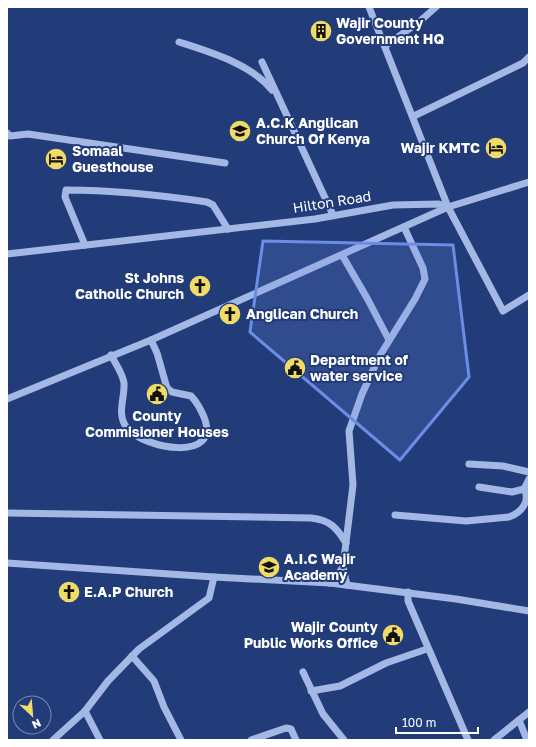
<svg xmlns="http://www.w3.org/2000/svg" width="536" height="747" font-family="'Golos Text',sans-serif">
	<style>
		.lines { fill: none; stroke-linecap: round; stroke-linejoin: round }
		.minor { stroke: #a4b8e5; stroke-width: 7 }
		.marked { fill: #6c8ce6; fill-opacity: 0.2; stroke: #6c8ce6; stroke-width: 3; stroke-linejoin: round }
		.labels { text-anchor: middle; stroke-width: 4; stroke-linejoin: round; paint-order: stroke }
		.poi-label { font-size: 14px; font-weight: bold; fill: #fff; stroke: #223c79; text-anchor: start }
		.street-label { font-size: 14px; fill: #fff; stroke: #223c79 }
	</style>
	<rect width="100%" height="100%" fill="#223c79"/>
	<g class="lines">
		<g class="minor">
			<polyline points="369,7 448,207 503,311 529,295"/>
			<path d="M179,42C210,52 251,64 272,90"/>
			<polyline points="385,46 419,22 436,7"/>
			<polyline points="262,62 333,215"/>
			<polyline points="414,116 523,63 529,57"/>
			<polyline points="7,133 10,136 28,134 225,163"/>
			<path d="M85,245L65,197L66,190C114,190 160,195 207,202L213,205L228,229"/>
			<polyline points="7,254 315,219 393,205 439,204 448,207"/>
			<polyline points="342,255 367,298 389,340"/>
			<path d="M111,355C115,363 123,374 124,383C125,399 116,414 127,428C144,449 222,463 204,417C201,410 197,402 191,396L172,392L167,388L157,353L151,340"/>
			<polyline points="7,399 151,340 448,207 529,182"/>
			<polyline points="469,464 503,466 529,472"/>
			<polyline points="479,487 512,492 524,489"/>
			<path d="M7,513L311,518C330,520 337,528 346,543"/>
			<path d="M395,515L466,521L509,517C521,513 531,501 524,489L529,479"/>
			<polyline points="7,563 214,577 330,583 456,599 529,611"/>
			<polyline points="330,583 335,579 343,567"/>
			<polyline points="347,585 343,567 353,485 349,431 362,394 379,357 415,299 425,279 423,268 404,227"/>
			<polyline points="408,592 408,601 468,740"/>
			<polyline points="132,656 154,681 164,707 181,740"/>
			<polyline points="303,672 323,714 344,740"/>
			<polyline points="311,691 340,686 386,663 427,649"/>
			<polyline points="85,711 100,740"/>
			<polyline points="519,720 527,740"/>
			<polyline points="53,740 85,711 108,681 139,649 209,598 214,577"/>
			<polyline points="251,740 286,728 291,729 296,740"/>
			<polyline points="494,740 529,712"/>
		</g>
	</g>
	<path class="marked" d="M263,241L453,245L469,377L400,460L250,332Z"/>
	<defs>
		<g id="building-disc" transform="scale(1.15)"><circle r="9.5" fill="#f0db66" stroke="#223c79"/><path d="M-4-6H4V6H1V3H-1V6H-4ZM-2.5-4.3h1.7v1.8h-1.7ZM.8-4.3h1.7v1.8H.8ZM-2.5-1h1.7V.8h-1.7ZM.8-1h1.7V.8H.8Z" fill="#111"/></g>
		<g id="school-disc" transform="scale(1.15)"><circle r="9.5" fill="#f0db66" stroke="#223c79"/><path d="M0-5L7-2L0 1L-7-2ZM-4 1L0 2.5L4 1V4Q0 6-4 4Z" fill="#111"/></g>
		<g id="hotel-disc" transform="scale(1.15)"><circle r="9.5" fill="#f0db66" stroke="#223c79"/><path d="M-6-4.5h1.5V1H6V5H4.5V3h-9V5H-6ZM-4 0a1.8 1.8 0 1 1 3.6 0ZM.5 0V-2.5h3Q6-2.5 6 0Z" fill="#111"/></g>
		<g id="church-disc" transform="scale(1.15)"><circle r="9.5" fill="#f0db66" stroke="#223c79"/><path d="M-1.2-6h2.4v3.5h3.3v2.4h-3.3V6h-2.4V-.1h-3.3v-2.4h3.3Z" fill="#111"/></g>
		<g id="civic-disc" transform="scale(1.15)"><circle r="9.5" fill="#f0db66" stroke="#223c79"/><path d="M-.6-6.5H3V-4.5H.6V-3L4-1V1h2V6H-6V1h2V-1L-.6-3ZM-1.2 2.5V6h2.4V2.5Z" fill="#111"/></g>
	</defs>
	<g fill-rule="evenodd">
		<use href="#building-disc" x="321" y="31"/>
		<use href="#school-disc" x="240" y="131"/>
		<use href="#hotel-disc" x="496" y="148"/>
		<use href="#hotel-disc" x="56" y="159"/>
		<use href="#church-disc" x="200" y="286"/>
		<use href="#church-disc" x="230" y="314"/>
		<use href="#civic-disc" x="295" y="368"/>
		<use href="#civic-disc" x="157" y="394"/>
		<use href="#school-disc" x="269" y="567"/>
		<use href="#church-disc" x="69" y="592"/>
		<use href="#civic-disc" x="393" y="635"/>
	</g>
	<g class="labels">
		<g class="poi-label">
			<text x="336" y="28">Wajir County<tspan x="336" dy="16">Government HQ</tspan></text>
			<text x="256" y="128">A.C.K Anglican<tspan x="256" dy="16">Church Of Kenya</tspan></text>
			<text x="480" y="153" text-anchor="end">Wajir KMTC</text>
			<text x="72" y="156">Somaal<tspan x="72" dy="16">Guesthouse</tspan></text>
			<text x="184" y="283" text-anchor="end">St Johns<tspan x="184" dy="16">Catholic Church</tspan></text>
			<text x="246" y="319">Anglican Church</text>
			<text x="310" y="365">Department of<tspan x="310" dy="16">water service</tspan></text>
			<text x="157" y="421" text-anchor="middle">County<tspan x="157" dy="16">Commisioner Houses</tspan></text>
			<text x="284" y="564">A.I.C Wajir<tspan x="284" dy="16">Academy</tspan></text>
			<text x="84" y="597">E.A.P Church</text>
			<text x="378" y="632" text-anchor="end">Wajir County<tspan x="378" dy="16">Public Works Office</tspan></text>
		</g>
		<g class="street-label">
			<text transform="translate(332 202) rotate(-9)" y="5">Hilton Road</text>
		</g>
	</g>
	<rect width="536" height="747" fill="none" stroke="#ffffff" stroke-width="16"/>
	<g transform="translate(32 715) rotate(154)"><circle r="19" fill="#223c79" stroke="#7a8aaf"/>
	<path d="M0-3L7 15L0 10L-7 15Z" fill="#f0db66"/>
	<text y="-6" font-size="11" font-weight="bold" text-anchor="middle" fill="#ffffff">N</text>
	</g>
	<path d="M396 727v6h82v-6" fill="none" stroke="#ffffff" stroke-width="2"/>
	<text x="402" y="727" font-size="12" fill="#ffffff" stroke="#223c79" stroke-width="3" paint-order="stroke">100 m</text>
</svg>
